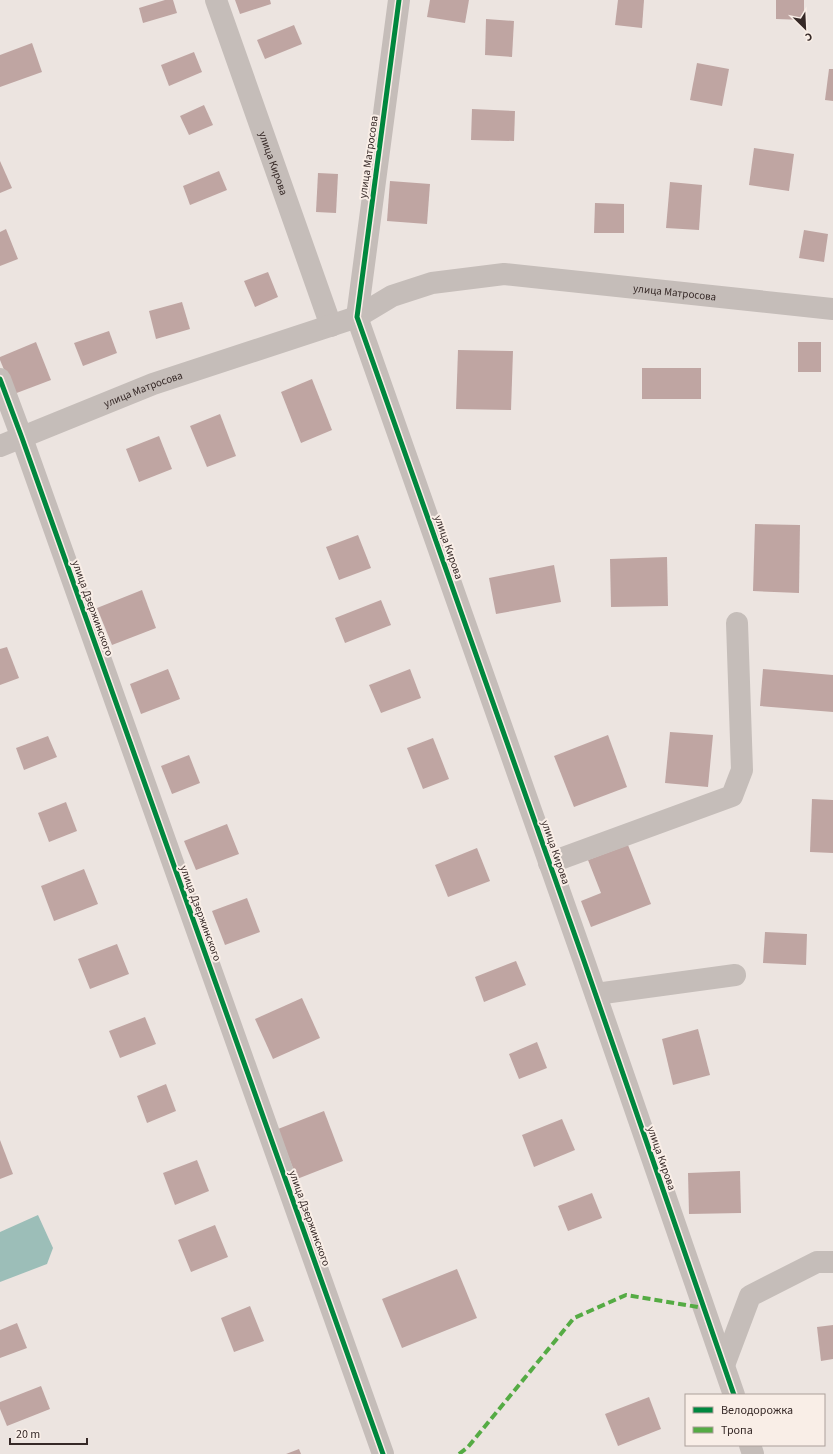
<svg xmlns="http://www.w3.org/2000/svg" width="833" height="1454" font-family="'Source Sans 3',sans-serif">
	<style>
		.water { fill: #9cbeb8 }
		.building { fill: #bfa5a2 }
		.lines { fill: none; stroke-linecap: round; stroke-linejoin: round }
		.minor { stroke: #c5bdb9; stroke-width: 22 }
		.quiet { stroke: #55ab44; stroke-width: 4; stroke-dasharray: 8 4; stroke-linecap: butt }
		.cycleway-casing { stroke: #f9eee7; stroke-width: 8 }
		.cycleway { stroke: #00873e; stroke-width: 5 }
		.labels { text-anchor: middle; stroke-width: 4; stroke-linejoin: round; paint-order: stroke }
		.street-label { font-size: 11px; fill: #362927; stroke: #f9eee7 }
	</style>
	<rect width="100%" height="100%" fill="#ece4e0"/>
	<polygon class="water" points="38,1215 53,1248 47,1264 0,1282 0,1232"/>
	<g class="building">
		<polygon points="165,0 173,0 177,13 143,23 139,8"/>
		<polygon points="235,0 270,0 271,4 240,14"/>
		<polygon points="430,0 469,0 465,23 427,17"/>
		<polygon points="618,0 644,0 642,28 615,25"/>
		<polygon points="776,0 804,0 804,20 776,19"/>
		<polygon points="486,19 514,21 512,57 485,55"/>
		<polygon points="294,25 302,44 265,59 257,40"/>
		<polygon points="32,43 42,72 0,87 0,55"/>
		<polygon points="194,52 202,72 169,86 161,65"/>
		<polygon points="697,63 729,69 722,106 690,100"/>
		<polygon points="829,69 833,69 833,101 825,100"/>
		<polygon points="204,105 213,125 189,135 180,116"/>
		<polygon points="472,109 515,111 514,141 471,140"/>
		<polygon points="754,148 794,154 789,191 749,185"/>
		<polygon points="0,161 12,188 0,193"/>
		<polygon points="219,171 227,190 190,205 183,186"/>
		<polygon points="318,173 338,174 336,213 316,212"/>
		<polygon points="390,181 430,184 427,224 387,221"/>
		<polygon points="670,182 702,185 699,230 666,228"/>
		<polygon points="595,203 624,204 624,233 594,233"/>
		<polygon points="6,229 18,259 0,266 0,232"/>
		<polygon points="804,230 828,234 824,262 799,258"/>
		<polygon points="268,272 278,297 255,307 244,281"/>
		<polygon points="182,302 190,329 156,339 149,311"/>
		<polygon points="109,331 117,353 83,366 74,343"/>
		<polygon points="36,342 51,380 14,394 0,360 0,357"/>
		<rect x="798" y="342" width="23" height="30"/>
		<polygon points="458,350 513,351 511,410 456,409"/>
		<rect x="642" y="368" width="59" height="31"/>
		<polygon points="312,379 332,430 301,443 281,392"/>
		<polygon points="220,414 236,456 207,467 190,426"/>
		<polygon points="159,436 172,469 139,482 126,449"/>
		<polygon points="755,524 800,525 799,593 753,591"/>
		<polygon points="358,535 371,568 339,580 326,547"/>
		<polygon points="667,557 668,606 611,607 610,559"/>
		<polygon points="554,565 561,602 496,614 489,578"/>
		<polygon points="142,590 156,628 112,645 97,608"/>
		<polygon points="381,600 391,625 345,643 335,618"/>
		<polygon points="7,647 19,678 0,685 0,649"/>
		<polygon points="168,669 180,699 141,714 130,684"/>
		<polygon points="410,669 421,698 381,713 369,685"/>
		<polygon points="763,669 833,675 833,712 760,706"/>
		<polygon points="670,732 713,735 708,787 665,783"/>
		<polygon points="608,735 627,787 574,807 554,756"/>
		<polygon points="48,736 57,757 24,770 16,748"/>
		<polygon points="433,738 449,779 423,789 407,748"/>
		<polygon points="189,755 200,783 172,794 161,766"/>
		<polygon points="812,799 833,800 833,853 810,852"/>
		<polygon points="66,802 77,831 49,842 38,813"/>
		<polygon points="227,824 239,854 196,870 184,841"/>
		<polygon points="628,845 651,904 591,927 581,901 601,893 588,860"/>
		<polygon points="477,848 490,881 448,897 435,865"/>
		<polygon points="84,869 98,904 54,921 41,886"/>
		<polygon points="247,898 260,932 225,945 212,911"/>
		<polygon points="765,932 807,934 806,965 763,963"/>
		<polygon points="117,944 129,974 90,989 78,959"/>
		<polygon points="516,961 526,985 484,1002 475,977"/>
		<polygon points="302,998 320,1038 273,1059 255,1019"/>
		<polygon points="145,1017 156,1044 120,1058 109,1031"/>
		<polygon points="698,1029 710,1075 673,1085 662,1039"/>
		<polygon points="537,1042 547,1068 519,1079 509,1054"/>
		<polygon points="166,1084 176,1111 147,1123 137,1096"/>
		<polygon points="324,1111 343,1161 297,1179 278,1129"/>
		<polygon points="562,1119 575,1150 534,1167 522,1135"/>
		<polygon points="0,1140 13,1174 0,1179"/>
		<polygon points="197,1160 209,1191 175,1205 163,1173"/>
		<polygon points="740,1171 741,1213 689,1214 688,1173"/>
		<polygon points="592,1193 602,1218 568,1231 558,1206"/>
		<polygon points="215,1225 228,1257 191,1272 178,1240"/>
		<polygon points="457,1269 477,1318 402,1348 382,1299"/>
		<polygon points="250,1306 264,1341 234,1352 221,1318"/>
		<polygon points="17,1323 27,1348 0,1358 0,1330"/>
		<polygon points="833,1325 833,1359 821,1361 817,1327"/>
		<polygon points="41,1386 50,1409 7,1426 0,1409 0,1402"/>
		<polygon points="649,1397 661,1429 618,1446 605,1414"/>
		<polygon points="299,1449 301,1454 286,1454"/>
	</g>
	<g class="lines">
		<g class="minor">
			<path id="s1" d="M216,0L331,326"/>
			<polyline points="399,0 357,317 584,961 734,1395"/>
			<polyline points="0,379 22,438 383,1454"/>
			<path id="s2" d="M0,446L153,384L357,317L392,296L432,283L504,274L833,309"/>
			<polyline points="549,863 732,796 742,770 737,623"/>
			<polyline points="596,994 735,975"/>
			<polyline points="724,1365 750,1296 817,1262 833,1262"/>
			<polyline points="750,1445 753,1454"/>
		</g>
		<polyline class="quiet" points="459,1454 468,1447 574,1318 626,1295 704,1308"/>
		<g class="cycleway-casing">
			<g id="cycleway">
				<polyline points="399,0 357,317 584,961 734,1395"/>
				<polyline points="0,379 22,438 383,1454"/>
			</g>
		</g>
		<use href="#cycleway" class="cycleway"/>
	</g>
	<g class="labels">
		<g class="street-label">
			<text transform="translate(368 157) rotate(-82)" y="4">улица Матросова</text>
			<text dy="4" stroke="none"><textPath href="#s1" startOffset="173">улица Кирова</textPath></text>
			<text dy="4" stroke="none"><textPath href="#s2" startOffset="707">улица Матросова</textPath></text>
			<text dy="4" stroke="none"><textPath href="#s2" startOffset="154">улица Матросова</textPath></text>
			<text transform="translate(449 547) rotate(71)" y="4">улица Кирова</text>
			<text transform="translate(93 608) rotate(70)" y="4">улица Дзержинского</text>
			<text transform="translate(556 852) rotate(71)" y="4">улица Кирова</text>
			<text transform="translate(201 913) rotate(70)" y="4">улица Дзержинского</text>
			<text transform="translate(662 1158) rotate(71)" y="4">улица Кирова</text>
			<text transform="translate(310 1218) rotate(70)" y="4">улица Дзержинского</text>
		</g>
	</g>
	<rect x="685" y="1394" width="140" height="52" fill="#f9eee7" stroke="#ab9f9a"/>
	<rect x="693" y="1407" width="20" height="6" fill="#00873e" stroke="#ab9f9a"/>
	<text x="721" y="1414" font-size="12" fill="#362927">Велодорожка</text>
	<rect x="693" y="1427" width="20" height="6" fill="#55ab44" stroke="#ab9f9a"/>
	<text x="721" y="1434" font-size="12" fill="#362927">Тропа</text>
	<g transform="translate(805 28) rotate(156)" stroke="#f9eee7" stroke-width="3" paint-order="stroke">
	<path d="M0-3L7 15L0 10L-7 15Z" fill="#362927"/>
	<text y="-6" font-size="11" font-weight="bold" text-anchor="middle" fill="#362927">С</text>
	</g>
	<path d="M10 1438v6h77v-6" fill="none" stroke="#362927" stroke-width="2"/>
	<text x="16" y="1438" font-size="12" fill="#362927" stroke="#f9eee7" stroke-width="3" paint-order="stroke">20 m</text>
</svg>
